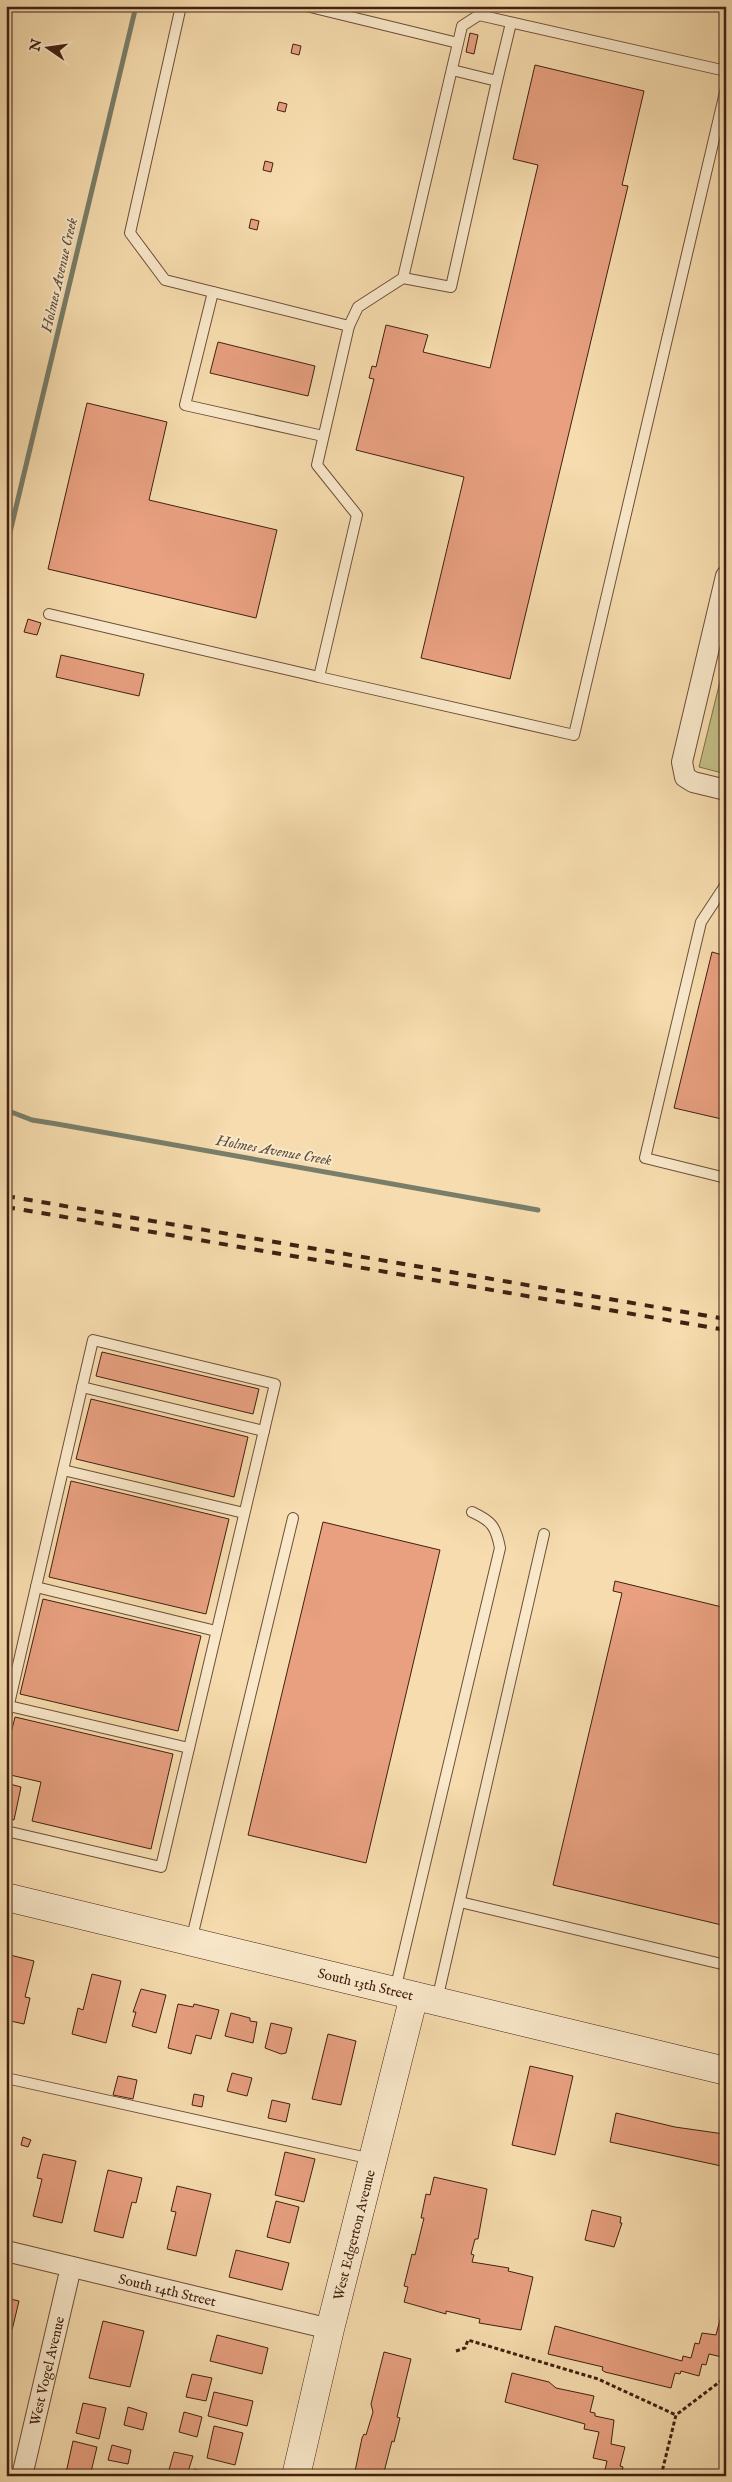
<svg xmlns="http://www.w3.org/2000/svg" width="732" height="2482" font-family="'IM FELL English',serif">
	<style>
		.green { fill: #c3be86; stroke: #826f4c }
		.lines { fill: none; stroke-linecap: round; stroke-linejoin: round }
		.stream { stroke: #797e6a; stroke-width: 5 }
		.building { fill: #e8a080; stroke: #412012 }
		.lane-casing { stroke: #6e4f39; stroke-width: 12 }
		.street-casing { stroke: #6e4f39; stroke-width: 22 }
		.secondary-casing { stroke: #412012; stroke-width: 29 }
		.path { stroke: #412012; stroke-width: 3; stroke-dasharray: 4 2.5; stroke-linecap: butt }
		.lane { stroke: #f9e8ca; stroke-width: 10 }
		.street { stroke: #f9e8ca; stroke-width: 20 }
		.secondary { stroke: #f9e8ca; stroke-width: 28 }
		.rail { stroke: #412012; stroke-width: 4; stroke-dasharray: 9 9; stroke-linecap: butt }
		.labels { text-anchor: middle; stroke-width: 4; stroke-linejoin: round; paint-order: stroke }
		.street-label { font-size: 14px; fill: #412012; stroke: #f9e8ca }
		.water-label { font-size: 15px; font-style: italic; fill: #5d4f3e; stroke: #f9e8ca }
	</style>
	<rect width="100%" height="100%" fill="#f6dcae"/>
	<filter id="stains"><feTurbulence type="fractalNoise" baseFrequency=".004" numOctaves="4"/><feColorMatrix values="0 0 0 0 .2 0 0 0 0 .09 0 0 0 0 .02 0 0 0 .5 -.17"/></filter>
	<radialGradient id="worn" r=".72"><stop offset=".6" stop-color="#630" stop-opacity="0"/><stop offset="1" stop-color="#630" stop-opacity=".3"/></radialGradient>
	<polygon class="green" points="726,657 726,774 699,767"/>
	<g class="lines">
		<g class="stream">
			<polyline points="6,549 136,6"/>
			<polyline points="6,1110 32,1120 57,1124 538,1210"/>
		</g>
	</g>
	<g class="building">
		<polygon points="470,33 478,35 474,54 466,52"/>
		<polygon points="293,44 301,46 299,55 291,53"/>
		<polygon points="535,65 644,91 622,185 628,186 510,679 421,658 464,477 356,450 374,379 369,378 372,366 376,367 386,325 428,335 423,352 490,368 538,165 513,159"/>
		<polygon points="279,102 287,104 285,112 277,110"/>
		<polygon points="265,161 273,163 271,172 263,170"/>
		<polygon points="251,219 259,221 257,230 249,228"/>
		<polygon points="218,342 315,366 308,396 210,373"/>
		<polygon points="87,403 167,422 149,500 277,530 256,618 48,569"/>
		<polygon points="28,619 41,623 37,635 24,632"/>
		<polygon points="61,655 144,674 139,696 56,677"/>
		<polygon points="712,952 726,956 726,1120 674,1108"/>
		<polygon points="102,1352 259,1389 253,1414 96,1376"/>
		<polygon points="91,1399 248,1437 234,1497 76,1459"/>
		<polygon points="71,1481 229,1519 206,1614 49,1577"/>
		<polygon points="323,1522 440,1550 366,1863 248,1835"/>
		<polygon points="615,1581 726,1608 726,1926 553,1885 622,1593 613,1591"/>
		<polygon points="43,1599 201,1636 178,1731 20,1694"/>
		<polygon points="15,1717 173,1754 151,1849 32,1821 41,1782 6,1774 6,1754"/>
		<polygon points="6,1783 21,1787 14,1820 6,1818"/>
		<polygon points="6,1954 34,1961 25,1997 30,1998 24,2024 6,2020"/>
		<polygon points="92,1974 121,1981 106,2043 72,2034 78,2008 83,2010"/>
		<polygon points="141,1989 166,1995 156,2033 132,2026 136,2012 133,2012"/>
		<polygon points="178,2004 193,2007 194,2004 219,2010 211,2039 196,2035 191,2054 168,2048"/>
		<polygon points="231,2013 250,2018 250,2021 257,2022 253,2043 225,2036"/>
		<polygon points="271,2023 292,2028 286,2053 281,2054 265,2048"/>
		<polygon points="328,2034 356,2041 341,2105 312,2099"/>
		<polygon points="530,2066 573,2076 555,2155 512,2145"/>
		<polygon points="232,2073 252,2078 247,2096 227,2091"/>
		<polygon points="118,2076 137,2080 133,2099 113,2095"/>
		<polygon points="194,2094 204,2096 202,2107 192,2105"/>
		<polygon points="272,2100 290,2104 286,2122 268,2118"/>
		<polygon points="616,2113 675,2127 724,2134 726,2167 610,2142"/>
		<polygon points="23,2137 31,2140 28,2147 21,2145"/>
		<polygon points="285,2152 315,2159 304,2202 275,2195"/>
		<polygon points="43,2154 76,2161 62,2223 33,2216 42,2179 37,2178"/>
		<polygon points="108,2170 142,2178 136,2203 132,2202 123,2238 94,2231"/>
		<polygon points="434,2177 487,2189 478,2239 475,2239 471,2254 474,2255 472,2262 509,2268 508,2271 533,2277 521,2330 479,2323 480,2319 446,2311 446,2314 404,2302 408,2287 404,2286 412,2254 415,2255 424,2218 421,2218 426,2194 430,2195"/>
		<polygon points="177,2186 211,2194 196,2256 167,2249 176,2212 171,2211"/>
		<polygon points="276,2201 299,2207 290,2243 267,2237"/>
		<polygon points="592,2210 621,2217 620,2223 622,2223 614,2247 585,2240"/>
		<polygon points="236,2250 289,2263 282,2290 229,2277"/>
		<polygon points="726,2297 726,2342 722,2357 709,2354 706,2365 702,2364 699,2376 681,2371 680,2374 675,2373 671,2388 605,2372 602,2370 603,2367 548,2354 555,2326 682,2361 683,2356 691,2358 695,2343 699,2344 702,2333 716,2335"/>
		<polygon points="6,2298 19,2301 12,2330 6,2329"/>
		<polygon points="103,2321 144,2331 130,2387 89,2378"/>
		<polygon points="217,2335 268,2348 262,2374 210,2361"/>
		<polygon points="384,2352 411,2359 397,2417 400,2418 394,2442 392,2441 383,2476 354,2476 362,2438 364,2434 366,2435 373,2412 371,2404"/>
		<polygon points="512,2373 549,2382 556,2388 594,2396 590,2412 595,2413 595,2416 614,2420 611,2444 625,2447 620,2466 623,2467 622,2472 638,2476 608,2476 609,2471 605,2470 607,2461 593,2458 599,2432 584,2429 585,2424 505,2402"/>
		<polygon points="192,2374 212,2378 206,2401 186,2397"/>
		<polygon points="214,2392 253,2401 247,2426 208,2416"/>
		<polygon points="83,2403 106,2408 99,2439 76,2433"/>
		<polygon points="128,2407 147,2413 143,2430 124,2425"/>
		<polygon points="184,2412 202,2417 197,2437 179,2432"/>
		<polygon points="214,2426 243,2433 235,2465 207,2458"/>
		<polygon points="73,2441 97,2447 90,2476 66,2473"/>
		<polygon points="112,2445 131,2450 128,2464 108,2460"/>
		<polygon points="174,2452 193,2456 187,2475 169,2470"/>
		<polygon points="194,2469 220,2476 193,2476"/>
	</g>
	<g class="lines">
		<g class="lane-casing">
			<g id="lane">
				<polyline points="181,6 130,233 165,280 349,326"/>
				<polyline points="306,6 458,43"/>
				<polyline points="481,6 479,15 462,26 403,278 358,307 349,326 317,465 357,515 319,677 574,735 726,88"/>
				<polyline points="479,15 726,71"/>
				<polyline points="452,70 497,81 511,23"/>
				<polyline points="403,278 451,287 497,81"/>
				<polyline points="213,292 185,405 323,436"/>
				<polyline points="49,614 319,677"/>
				<polyline points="726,884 701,922 645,1158 726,1178"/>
				<polyline points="82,1387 264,1431"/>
				<polyline points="63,1470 244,1513"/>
				<polyline points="36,1587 216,1631"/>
				<polyline points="9,1706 189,1748"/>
				<polyline points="6,1717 93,1340 275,1384 161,1867 6,1831"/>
				<polyline points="460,1902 726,1965"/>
				<polyline points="191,1941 293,1518"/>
				<path d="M395,1990L500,1548C496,1527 492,1521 472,1512"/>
				<polyline points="437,2000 544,1534"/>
				<polyline points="6,2078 372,2159"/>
			</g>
		</g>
		<g class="street-casing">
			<g id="street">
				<polyline points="726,576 682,762 685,777 693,782 726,790"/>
				<path id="s1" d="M6,2251L330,2329"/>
				<path id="s2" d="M22,2476L71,2267"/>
			</g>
		</g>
		<g class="secondary-casing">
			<g id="secondary">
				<path id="s3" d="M6,1897L726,2071"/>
				<path id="s4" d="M296,2476L330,2329L414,1996"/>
			</g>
		</g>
		<g class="path">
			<polyline points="456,2351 465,2348 468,2340 598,2379 676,2415"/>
			<polyline points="661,2476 676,2415 726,2377"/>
		</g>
		<use href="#lane" class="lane"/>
		<use href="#street" class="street"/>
		<use href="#secondary" class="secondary"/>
		<g class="rail">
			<polyline points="6,1196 726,1319"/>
			<polyline points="6,1207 726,1330"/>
		</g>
	</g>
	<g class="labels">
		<g class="street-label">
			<text dy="5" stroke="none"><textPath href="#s3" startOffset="370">South 13th Street</textPath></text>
			<text dy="5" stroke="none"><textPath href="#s4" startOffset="248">West Edgerton Avenue</textPath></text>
			<text dy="5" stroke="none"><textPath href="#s1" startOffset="166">South 14th Street</textPath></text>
			<text dy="5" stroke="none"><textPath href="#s2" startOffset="108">West Vogel Avenue</textPath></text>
		</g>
		<g class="water-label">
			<text transform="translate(59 275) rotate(-77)" y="5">Holmes Avenue Creek</text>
			<text transform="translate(274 1150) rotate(10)" y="5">Holmes Avenue Creek</text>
		</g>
	</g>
	<rect width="732" height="2482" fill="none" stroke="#f6dcae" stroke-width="25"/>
	<rect x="8" y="8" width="717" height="2467" fill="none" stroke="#412012" stroke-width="2.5"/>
	<rect x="12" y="12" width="707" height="2457" fill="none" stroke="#412012"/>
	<g transform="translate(48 48) rotate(283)" stroke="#f9e8ca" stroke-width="4" paint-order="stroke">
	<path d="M0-4L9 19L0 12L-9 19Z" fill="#412012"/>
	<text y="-8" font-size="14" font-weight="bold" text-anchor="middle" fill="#412012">N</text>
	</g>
	<rect width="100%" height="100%" filter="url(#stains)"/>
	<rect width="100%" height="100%" fill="url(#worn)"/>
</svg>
